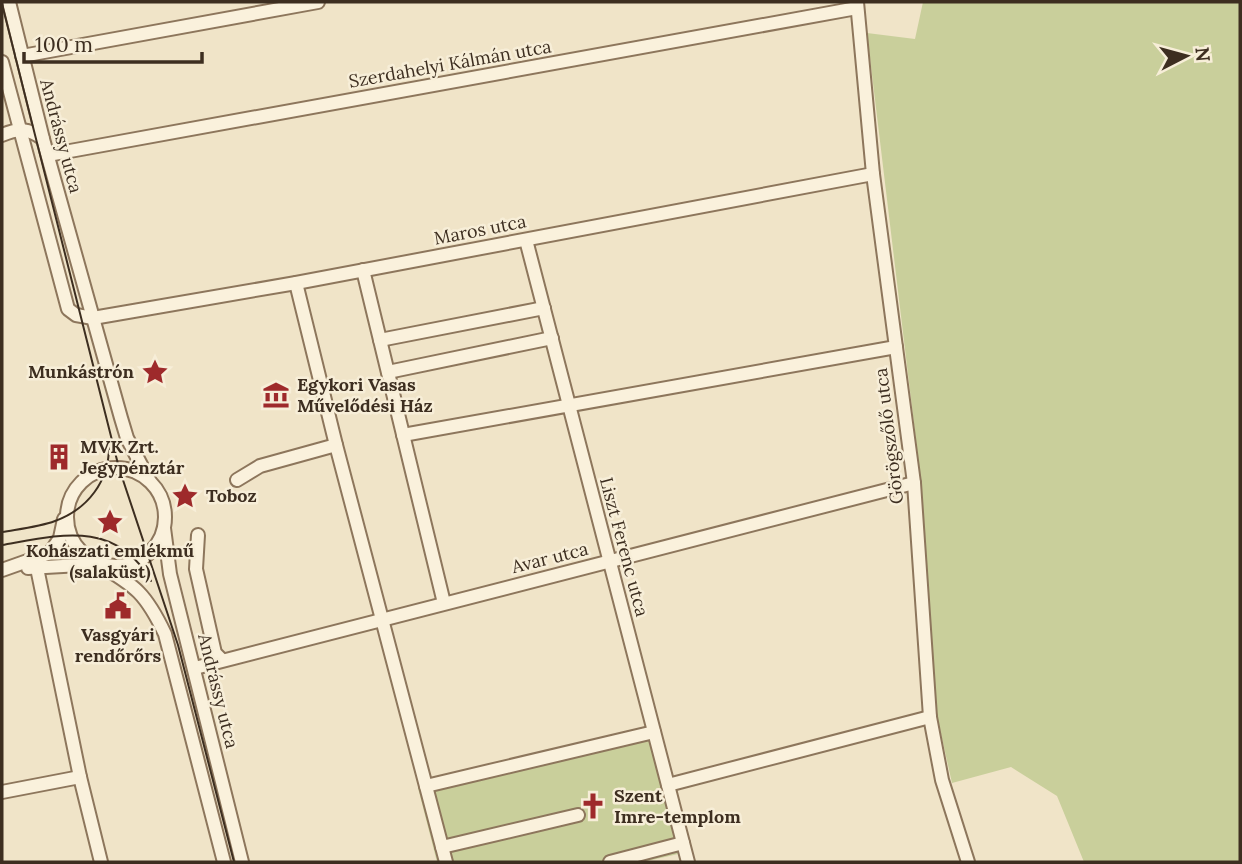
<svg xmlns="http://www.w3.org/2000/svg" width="1242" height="864" font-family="Lora,serif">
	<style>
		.green { fill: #c9cf9b }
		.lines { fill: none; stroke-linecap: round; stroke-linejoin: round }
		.minor-casing { stroke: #8d765c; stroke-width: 16 }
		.minor { stroke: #faf1dc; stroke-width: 12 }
		.tram { stroke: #3d2e20; stroke-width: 2 }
		.labels { text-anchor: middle; stroke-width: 5; stroke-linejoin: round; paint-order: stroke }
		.street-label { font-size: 18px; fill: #3d2e20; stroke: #f7eed8 }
		.poi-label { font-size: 18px; font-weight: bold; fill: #3d2e20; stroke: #f7eed8; text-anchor: start }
	</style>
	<rect width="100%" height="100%" fill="#f0e4c8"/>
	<g class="green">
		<polygon points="923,2 1240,2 1240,862 1084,862 1057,796 1011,767 952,783 937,716 920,474 867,33 915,39"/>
		<polygon points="650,739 678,854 643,862 437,862 418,788"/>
	</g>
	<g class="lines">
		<g class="minor-casing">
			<g id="minor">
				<polyline points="9,2 43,139 121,418 127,438 149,480"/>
				<polyline points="857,2 873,174 914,483 930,717 942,780 968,862"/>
				<polyline points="22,56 318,2"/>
				<polyline points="2,62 68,309 76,315 93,318 296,283 873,174"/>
				<path d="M2,135C18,128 29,128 43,139"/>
				<polyline points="48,155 857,8"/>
				<polyline points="526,240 688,862"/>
				<polyline points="363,270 444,603"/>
				<polyline points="296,283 336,445 446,862"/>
				<polyline points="380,340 544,308"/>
				<polyline points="388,372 552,338"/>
				<polyline points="403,435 896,347"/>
				<circle cx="116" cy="517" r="49"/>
				<polyline points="237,480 260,466 336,445"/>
				<polyline points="164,528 170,574 242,862"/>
				<polyline points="198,535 196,569 215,653 222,660"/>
				<path d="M98,564C136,586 146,594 165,634L224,862"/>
				<polyline points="28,568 98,564"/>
				<polyline points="37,568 80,777 101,862"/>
				<polyline points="2,570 50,553 60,538 64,519"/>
				<polyline points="195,668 914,483"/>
				<polyline points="668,785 930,717"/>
				<polyline points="426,786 654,732"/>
				<polyline points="2,792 80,777"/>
				<polyline points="442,847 578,815"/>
				<polyline points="610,862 683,843"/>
			</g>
		</g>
		<use href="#minor" class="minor"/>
		<g class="tram">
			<polyline points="2,4 119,468 178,645 234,862"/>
			<path d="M2,532C19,529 39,527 55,521C88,509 109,481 109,447"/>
			<path d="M2,545C59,535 116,519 151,581"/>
		</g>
	</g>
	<defs>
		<g id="sight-bare" transform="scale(2.1)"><path d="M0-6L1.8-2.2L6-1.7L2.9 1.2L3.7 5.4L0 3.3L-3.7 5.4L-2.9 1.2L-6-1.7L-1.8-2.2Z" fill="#9e2a2b" stroke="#f7eed8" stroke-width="2.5" paint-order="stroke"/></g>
		<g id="museum-bare" transform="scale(2.1)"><path d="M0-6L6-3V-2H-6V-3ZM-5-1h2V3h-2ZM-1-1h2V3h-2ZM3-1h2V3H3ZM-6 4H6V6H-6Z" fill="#9e2a2b" stroke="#f7eed8" stroke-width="2.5" paint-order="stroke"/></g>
		<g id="building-bare" transform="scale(2.1)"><path d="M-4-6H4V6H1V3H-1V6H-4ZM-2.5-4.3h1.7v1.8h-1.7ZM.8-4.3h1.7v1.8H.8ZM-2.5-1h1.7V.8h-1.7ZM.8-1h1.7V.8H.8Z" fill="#9e2a2b" stroke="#f7eed8" stroke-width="2.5" paint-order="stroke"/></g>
		<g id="civic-bare" transform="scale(2.1)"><path d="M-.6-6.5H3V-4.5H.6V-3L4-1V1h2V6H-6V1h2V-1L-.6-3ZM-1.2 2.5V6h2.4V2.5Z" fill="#9e2a2b" stroke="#f7eed8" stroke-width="2.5" paint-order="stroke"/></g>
		<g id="church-bare" transform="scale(2.1)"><path d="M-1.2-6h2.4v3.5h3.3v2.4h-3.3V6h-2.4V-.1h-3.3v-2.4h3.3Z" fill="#9e2a2b" stroke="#f7eed8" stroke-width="2.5" paint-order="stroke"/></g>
	</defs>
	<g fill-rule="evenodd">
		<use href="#sight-bare" x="155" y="372"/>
		<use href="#museum-bare" x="276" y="395"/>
		<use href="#building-bare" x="59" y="457"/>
		<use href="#sight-bare" x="185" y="496"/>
		<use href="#sight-bare" x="110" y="522"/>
		<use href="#civic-bare" x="118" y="606"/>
		<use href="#church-bare" x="593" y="806"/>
	</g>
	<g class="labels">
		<g class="street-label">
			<text transform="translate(450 64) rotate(-10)" y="6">Szerdahelyi Kálmán utca</text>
			<text transform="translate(61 136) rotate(75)" y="6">Andrássy utca</text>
			<text transform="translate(480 230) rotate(-11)" y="6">Maros utca</text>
			<text transform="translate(889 436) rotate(-97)" y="6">Görögszőlő utca</text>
			<text transform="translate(624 547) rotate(75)" y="6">Liszt Ferenc utca</text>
			<text transform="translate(550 558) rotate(-14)" y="6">Avar utca</text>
			<text transform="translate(218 691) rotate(76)" y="6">Andrássy utca</text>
		</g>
		<g class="poi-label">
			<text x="134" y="378" text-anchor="end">Munkástrón</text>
			<text x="297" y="391">Egykori Vasas<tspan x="297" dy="21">Művelődési Ház</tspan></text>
			<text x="80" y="453">MVK Zrt.<tspan x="80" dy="21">Jegypénztár</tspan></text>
			<text x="206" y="502">Toboz</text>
			<text x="110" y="557" text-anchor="middle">Kohászati emlékmű<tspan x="110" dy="21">(salaküst)</tspan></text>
			<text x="118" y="641" text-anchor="middle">Vasgyári<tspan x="118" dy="21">rendőrőrs</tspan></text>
			<text x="614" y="802">Szent<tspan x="614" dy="21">Imre-templom</tspan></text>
		</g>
	</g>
	<rect width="1242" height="864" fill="none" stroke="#3d2e20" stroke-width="7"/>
	<g transform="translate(1186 56) rotate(84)" stroke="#f7eed8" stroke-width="5" paint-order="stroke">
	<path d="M0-5L12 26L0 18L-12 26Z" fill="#3d2e20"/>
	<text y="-10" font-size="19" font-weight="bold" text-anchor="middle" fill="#3d2e20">N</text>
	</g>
	<path d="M24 52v10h178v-10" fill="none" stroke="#3d2e20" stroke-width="3.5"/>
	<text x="35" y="52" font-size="21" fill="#3d2e20" stroke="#f7eed8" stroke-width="5" paint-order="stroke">100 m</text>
</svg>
